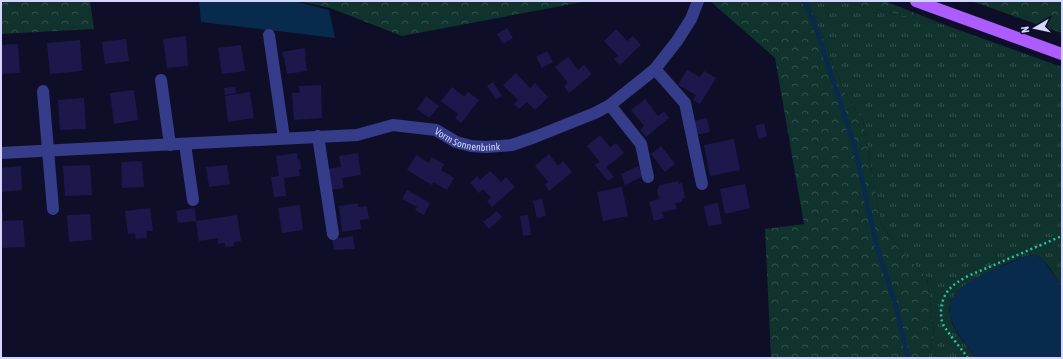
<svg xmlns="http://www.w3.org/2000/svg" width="1063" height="359" font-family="'Asap Condensed',sans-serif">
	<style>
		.grass { fill: url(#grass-tufts) }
		.forest { fill: url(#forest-crowns) }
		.water { fill: #082a4d }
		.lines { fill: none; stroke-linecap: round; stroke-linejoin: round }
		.stream { stroke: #082a4d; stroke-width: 4.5 }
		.building { fill: #1c184b }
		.path { stroke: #26c2a4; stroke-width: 2.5; stroke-dasharray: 2 3; stroke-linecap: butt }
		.minor { stroke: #353d8b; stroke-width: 12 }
		.major { stroke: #ac5cff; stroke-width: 12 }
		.labels { text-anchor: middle; stroke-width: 3; stroke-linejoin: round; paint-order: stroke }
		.street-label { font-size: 10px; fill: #d5d6ff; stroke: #0f0e28 }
	</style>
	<defs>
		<pattern id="grass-tufts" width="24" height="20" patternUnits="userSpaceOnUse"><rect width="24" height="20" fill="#10332d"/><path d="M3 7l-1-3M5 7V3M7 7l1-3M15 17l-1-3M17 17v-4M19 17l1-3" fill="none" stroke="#32504c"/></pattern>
		<pattern id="forest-crowns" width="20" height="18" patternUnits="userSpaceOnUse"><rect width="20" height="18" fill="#10332d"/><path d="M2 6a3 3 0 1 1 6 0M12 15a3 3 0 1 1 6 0" fill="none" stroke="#32504c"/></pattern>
	</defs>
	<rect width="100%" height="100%" fill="#0f0e28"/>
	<path class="grass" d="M808,1H840L945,25L1062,67V287C1056,279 1046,257 1035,255C1020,253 967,283 956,294C953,296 950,301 950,304C946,324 965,344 976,358H928L934,333L927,277L901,251L881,224L863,121L845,93Z"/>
	<g class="forest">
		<polygon points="1,1 90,1 94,29 1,34"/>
		<polygon points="298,1 588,1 402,36 330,8"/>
		<polygon points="710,1 808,1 845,93 863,121 881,224 901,251 927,277 934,333 928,358 771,358 765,229 804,224 775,58"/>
		<polygon points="840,1 885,1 945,25"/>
		<polygon points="971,1 1062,1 1062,33"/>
	</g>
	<g class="water">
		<polygon points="199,1 294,1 329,10 335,38 201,22"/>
		<path d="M1036,255L1043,259L1062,287V358H976C966,345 946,322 950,304C954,284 993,270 1009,263C1015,261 1021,257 1027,256C1029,255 1033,255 1036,255Z"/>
	</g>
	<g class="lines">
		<polyline class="stream" points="804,1 816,28 855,148 876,243 895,303 908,358"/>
	</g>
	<g class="building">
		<polygon points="507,28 513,38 503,44 497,34"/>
		<polygon points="616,29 627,41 633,36 641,45 620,65 614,59 618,56 604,41"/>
		<polygon points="186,36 188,66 167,68 163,39"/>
		<polygon points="126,39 129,61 105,64 102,42"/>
		<polygon points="80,40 82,71 50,74 47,43"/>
		<polygon points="18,44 20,73 1,74 1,45"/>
		<polygon points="241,45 245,71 222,74 218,48"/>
		<polygon points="305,48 306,57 305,57 307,71 287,74 284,57 283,57 282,52"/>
		<polygon points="547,51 553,62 542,68 536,57"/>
		<polygon points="568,57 578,70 584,65 592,74 569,93 564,86 568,83 555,67"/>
		<polygon points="687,70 700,77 704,71 716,78 700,104 693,100 696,95 678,85"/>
		<polygon points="516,73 530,88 535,83 548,97 535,110 527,102 519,109 514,104 518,100 503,85"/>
		<polygon points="493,82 502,96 496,99 487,86"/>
		<polygon points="321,85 322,118 294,120 292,93 300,93 299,86"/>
		<polygon points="235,87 236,93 225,95 224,88"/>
		<polygon points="452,87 464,97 468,92 479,100 461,123 455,118 458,114 441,101"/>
		<polygon points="134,90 138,120 114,124 110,93"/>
		<polygon points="250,92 254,118 228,122 225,96"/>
		<polygon points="426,96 439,106 429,118 417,109"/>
		<polygon points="84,98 86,129 60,130 58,100"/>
		<polygon points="645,99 658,116 664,111 669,118 646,137 640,130 644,126 631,110"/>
		<polygon points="707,118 710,132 696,135 694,121"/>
		<polygon points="764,123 767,136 759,139 755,126"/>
		<polygon points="600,135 610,147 616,143 624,153 606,167 614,177 608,181 595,165 600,162 587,146"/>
		<polygon points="734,139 740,170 710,176 704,145"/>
		<polygon points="661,146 675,164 665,172 651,154"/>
		<polygon points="297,153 298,160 300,159 301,169 299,169 300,176 284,178 286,196 274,197 271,177 279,176 276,156"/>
		<polygon points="358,153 361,175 342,178 344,188 330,190 327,169 341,167 339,156"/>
		<polygon points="549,154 558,166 563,161 572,172 549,191 545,184 548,182 535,166"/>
		<polygon points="416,155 429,163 432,157 444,164 441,170 454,178 447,190 433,182 432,185 407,170"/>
		<polygon points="142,161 144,187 122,188 121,162"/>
		<polygon points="90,165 92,195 65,196 63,166"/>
		<polygon points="227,165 230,184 209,187 206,167"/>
		<polygon points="21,166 22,190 1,192 1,168"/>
		<polygon points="638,166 643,176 625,185 621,174"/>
		<polygon points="490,171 501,182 506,177 515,187 492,207 487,201 491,198 483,189 479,193 470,183 477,176 480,180"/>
		<polygon points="678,181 678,184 682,183 685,198 682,199 682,202 675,203 677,209 662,212 664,218 654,221 649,202 659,199 657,190 660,185"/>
		<polygon points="745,184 750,208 725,214 720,189"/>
		<polygon points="622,187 628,216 603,221 597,192"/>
		<polygon points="407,190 430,203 424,215 415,210 417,207 402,199"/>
		<polygon points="542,199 546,216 537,218 533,201"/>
		<polygon points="358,203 358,207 367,206 369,219 360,220 361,229 342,232 339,206"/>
		<polygon points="718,203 722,224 708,226 704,206"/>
		<polygon points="300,205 303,230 282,233 278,208"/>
		<polygon points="150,208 153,231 146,231 147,238 136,239 135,233 128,234 125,211"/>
		<polygon points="195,208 196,221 178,223 176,211"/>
		<polygon points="497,211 502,217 489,229 483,222"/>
		<polygon points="1,212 3,212 3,221 23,220 25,247 1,248"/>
		<polygon points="90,214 92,240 69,242 67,215"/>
		<polygon points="237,215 241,241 234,242 234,246 225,247 225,243 218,244 218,238 199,241 196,221"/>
		<polygon points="528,215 531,235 523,236 520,216"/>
		<polygon points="353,236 355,249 334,250 332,239"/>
	</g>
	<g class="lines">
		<path class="path" d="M968,358C960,347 951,337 944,326C941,321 941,315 941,310C943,291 952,285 968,276L1062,236"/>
		<g class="minor">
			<polyline points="269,35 284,138"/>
			<polyline points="655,69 685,103 702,184"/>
			<polyline points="161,80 170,145"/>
			<polyline points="43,91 53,209"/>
			<polyline points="610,105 641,144 648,177"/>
			<polyline points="318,136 333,234"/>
			<polyline points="185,144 193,200"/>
			<path id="s1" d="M1,153L357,135L393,125L436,130L456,142L471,146L486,147L512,145L535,137L595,113L610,105L644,78L655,69L677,41L691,19L698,1"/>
		</g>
		<polyline class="major" points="916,1 1062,54"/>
	</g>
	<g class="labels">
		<g class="street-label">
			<text dy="4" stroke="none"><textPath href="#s1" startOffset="471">Vorm Sonnenbrink</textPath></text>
		</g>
	</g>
	<rect width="1063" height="359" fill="none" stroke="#d5d6ff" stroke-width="4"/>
	<g transform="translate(1035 28) rotate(261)" stroke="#0f0e28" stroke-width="3" paint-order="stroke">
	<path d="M0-3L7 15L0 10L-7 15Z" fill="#d5d6ff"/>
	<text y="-6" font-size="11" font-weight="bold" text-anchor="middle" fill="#d5d6ff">N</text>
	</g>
</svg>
